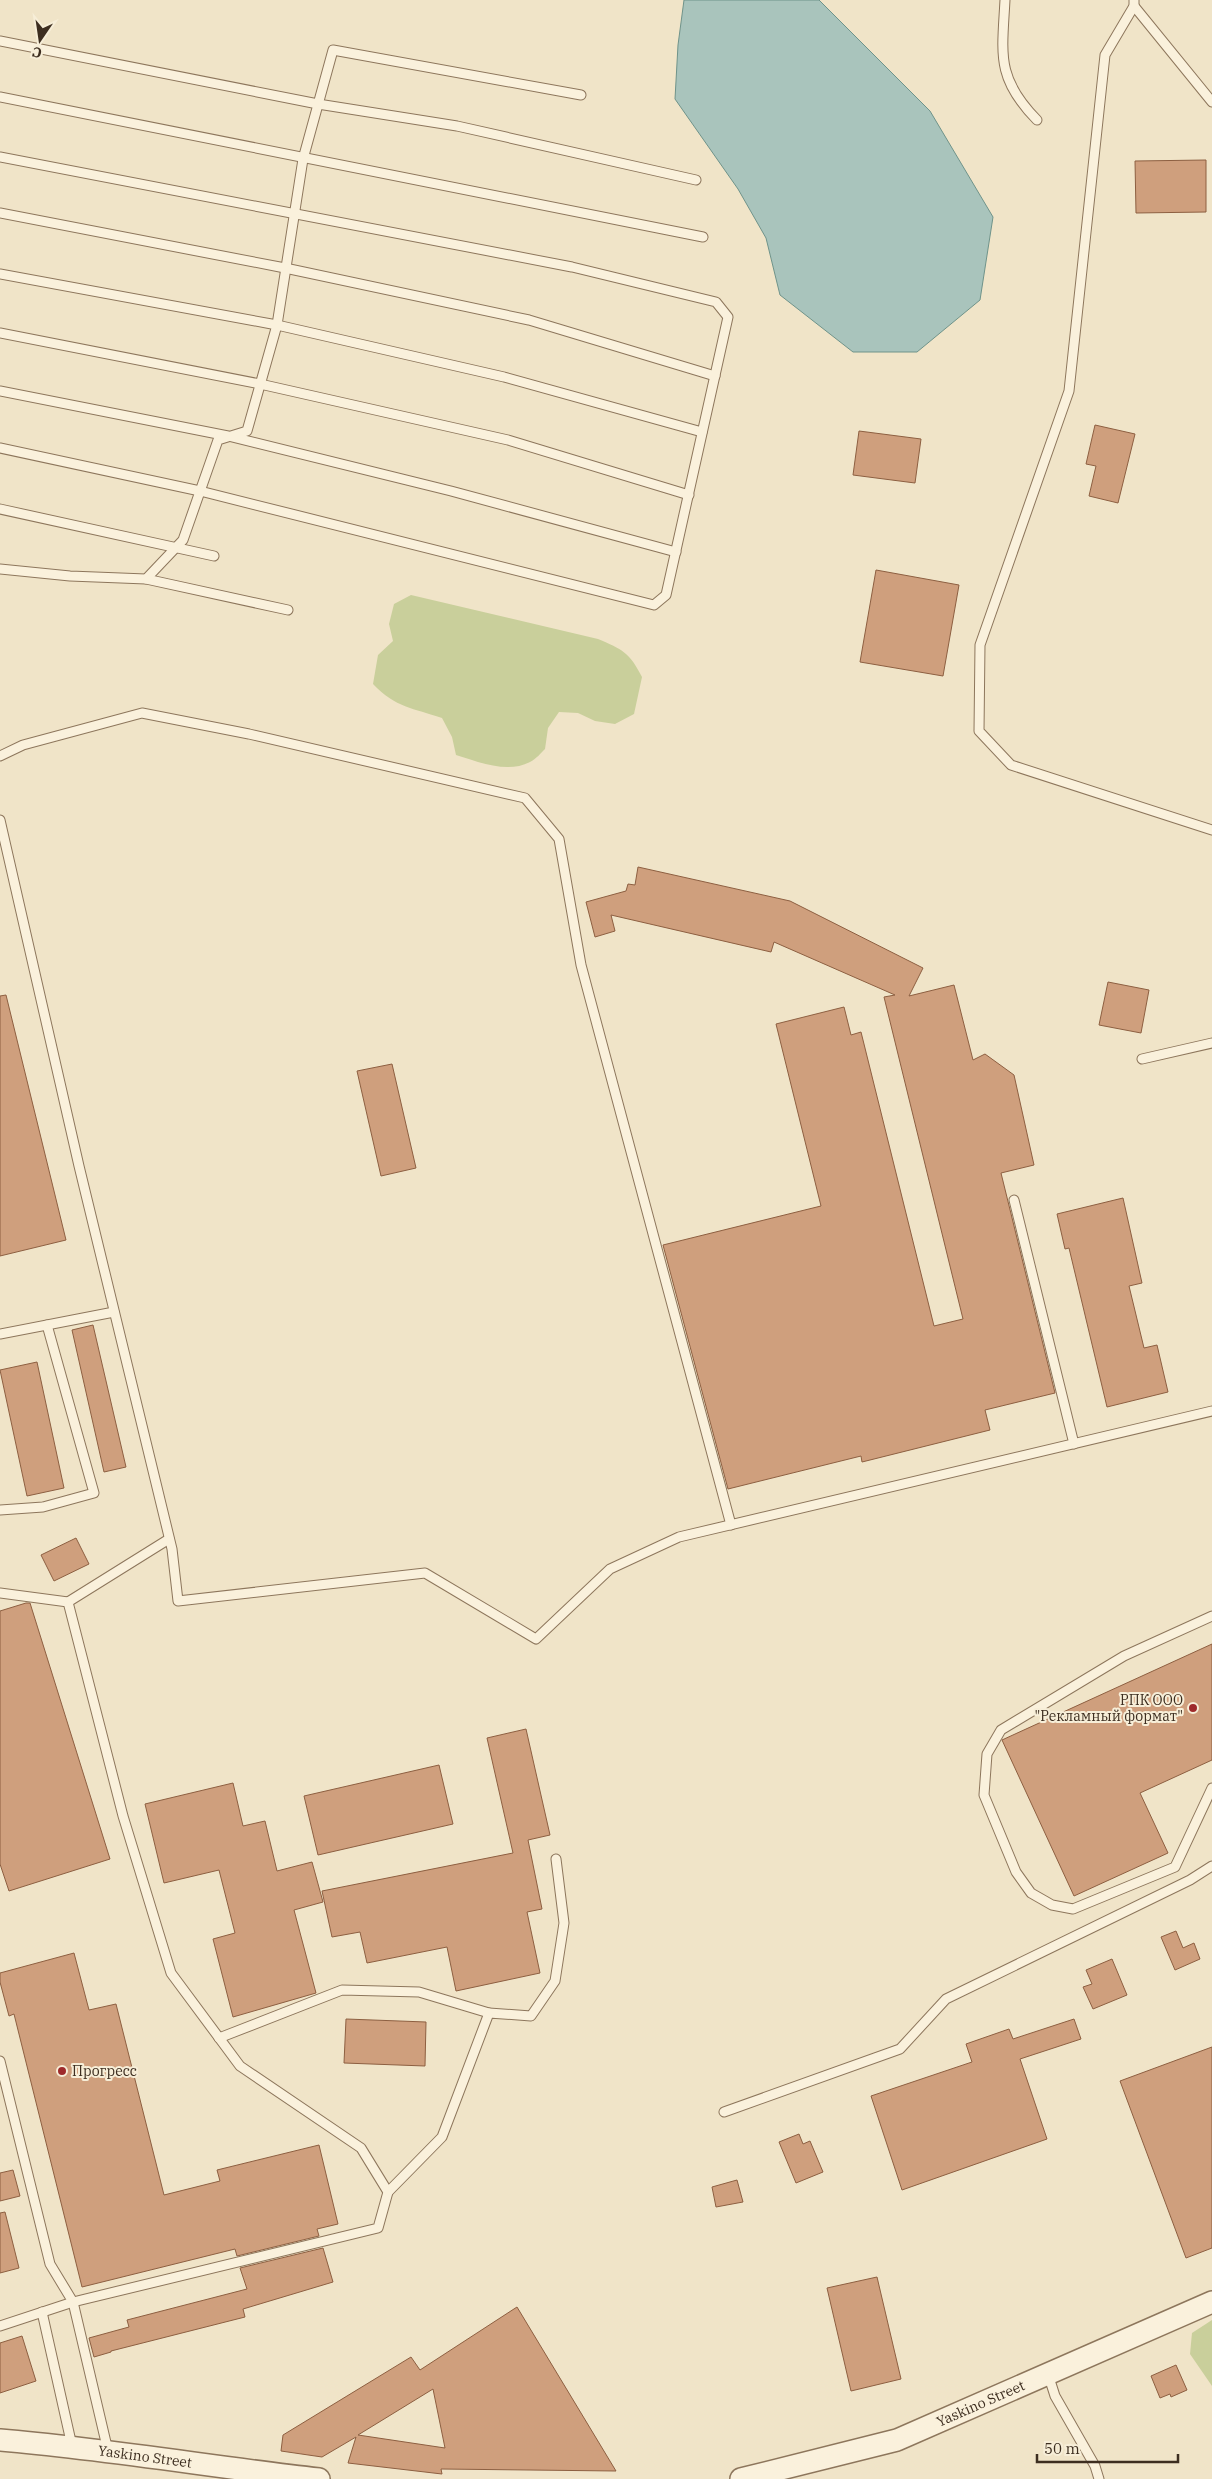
<svg xmlns="http://www.w3.org/2000/svg" width="1212" height="2479" font-family="'IBM Plex Serif',serif">
	<style>
		.green { fill: #c9cf9b }
		.water { fill: #a9c4bc; stroke: #6f938a }
		.building { fill: #cf9f7d; stroke: #8d5f41; fill-rule: evenodd }
		.lines { fill: none; stroke-linecap: round; stroke-linejoin: round }
		.service-casing { stroke: #8d765c; stroke-width: 11 }
		.tertiary-casing { stroke: #8d765c; stroke-width: 24 }
		.service { stroke: #faf1dc; stroke-width: 9 }
		.tertiary { stroke: #faf1dc; stroke-width: 21 }
		.poi-dot { fill: #9e2a2b; stroke: #f7eed8; stroke-width: 2 }
		.labels { text-anchor: middle; stroke-width: 4; stroke-linejoin: round; paint-order: stroke }
		.poi-label { font-size: 14px; fill: #3d2e20; stroke: #f7eed8; text-anchor: end }
		.street-label { font-size: 14px; fill: #3d2e20; stroke: #f7eed8 }
	</style>
	<rect width="100%" height="100%" fill="#f0e4c8"/>
	<g class="green">
		<path d="M411,595L598,639C622,649 630,653 642,677L634,714L615,724L595,721L578,713L559,712L548,728L545,749C541,753 536,759 530,762C507,774 479,762 456,755L452,737L442,718C413,708 396,708 373,684L378,655L393,641L389,624L394,604Z"/>
		<polygon points="1212,2320 1212,2386 1190,2354 1192,2333"/>
	</g>
	<polygon class="water" points="684,0 819,0 930,111 993,217 980,300 917,352 853,352 780,295 766,238 738,189 675,99 678,45"/>
	<g class="building">
		<polygon points="1206,160 1206,212 1136,213 1135,161"/>
		<polygon points="1095,425 1135,434 1118,503 1089,496 1096,466 1086,464"/>
		<polygon points="859,431 921,439 915,483 853,475"/>
		<polygon points="876,570 959,585 943,676 860,662"/>
		<polygon points="638,867 790,901 923,968 909,996 954,985 973,1060 985,1054 1014,1075 1034,1165 1001,1173 1055,1393 985,1410 990,1430 862,1462 861,1456 728,1489 663,1245 821,1206 776,1024 844,1007 851,1035 861,1032 934,1326 963,1319 884,997 895,995 774,942 771,952 611,915 615,931 595,937 586,902 626,891 628,884 635,885"/>
		<polygon points="1108,982 1149,990 1141,1033 1099,1025"/>
		<polygon points="6,995 66,1240 0,1256 0,996"/>
		<polygon points="392,1064 416,1168 381,1176 357,1071"/>
		<polygon points="1123,1198 1142,1283 1129,1286 1144,1348 1157,1345 1168,1392 1107,1407 1069,1248 1065,1249 1057,1214"/>
		<polygon points="93,1325 126,1467 104,1472 72,1330"/>
		<polygon points="37,1362 64,1488 27,1496 0,1370"/>
		<polygon points="76,1538 89,1564 54,1581 41,1555"/>
		<polygon points="26,1603 30,1603 110,1859 9,1891 0,1864 0,1611"/>
		<polygon points="1212,1644 1212,1760 1140,1793 1168,1853 1074,1896 1002,1740"/>
		<polygon points="526,1729 550,1835 528,1840 542,1909 527,1912 540,1973 456,1991 447,1947 367,1963 360,1932 332,1937 322,1891 513,1853 487,1738"/>
		<polygon points="439,1765 453,1824 318,1855 304,1796"/>
		<polygon points="233,1783 243,1826 265,1821 277,1871 312,1862 323,1902 294,1910 316,1993 233,2017 213,1939 235,1933 219,1870 164,1883 145,1804"/>
		<polygon points="1176,1931 1183,1948 1194,1943 1200,1959 1175,1970 1161,1937"/>
		<polygon points="74,1953 89,2010 116,2004 164,2195 220,2181 217,2170 319,2145 338,2224 317,2229 319,2236 237,2256 235,2249 82,2287 14,2014 9,2016 0,1982 0,1973"/>
		<polygon points="1112,1959 1127,1995 1093,2009 1083,1987 1092,1984 1086,1970"/>
		<polygon points="346,2019 426,2022 425,2066 344,2063"/>
		<polygon points="1074,2019 1081,2039 1020,2059 1047,2139 902,2190 871,2096 972,2062 966,2044 1009,2029 1013,2039"/>
		<polygon points="1212,2047 1212,2248 1186,2258 1120,2081"/>
		<polygon points="799,2134 803,2144 810,2141 823,2172 796,2183 779,2142"/>
		<polygon points="13,2170 20,2196 0,2201 0,2173"/>
		<polygon points="737,2180 743,2202 716,2207 712,2187"/>
		<polygon points="5,2212 19,2268 0,2273 0,2213"/>
		<polygon points="323,2248 333,2282 243,2309 245,2317 111,2351 111,2352 94,2357 89,2338 129,2327 127,2320 247,2289 240,2268"/>
		<polygon points="877,2277 901,2379 851,2391 827,2288"/>
		<path d="M517,2307L616,2471L441,2469L442,2474L348,2463L356,2437L322,2457L281,2451L283,2435L411,2357L420,2370ZM433,2389L445,2448L358,2435Z"/>
		<polygon points="22,2336 36,2381 0,2393 0,2343"/>
		<polygon points="1176,2365 1187,2390 1171,2397 1170,2394 1160,2398 1151,2376"/>
	</g>
	<g class="lines">
		<g class="service-casing">
			<g id="service">
				<path d="M1005,0C1002,55 996,78 1037,120"/>
				<polyline points="1134,0 1134,6 1105,55 1069,391 980,645 979,731 1011,765 1212,830"/>
				<polyline points="1134,6 1212,102"/>
				<polyline points="0,41 318,104 457,126 696,180"/>
				<polyline points="0,97 703,237"/>
				<polyline points="0,157 572,267 716,302 728,317 666,595 654,605 200,491 0,448"/>
				<polyline points="0,213 285,268 529,320 715,376"/>
				<polyline points="0,274 277,325 504,377 702,432"/>
				<polyline points="0,333 260,384 508,440 689,495"/>
				<polyline points="0,391 228,436 451,491 676,552"/>
				<polyline points="0,509 214,556"/>
				<polyline points="0,569 70,576 146,579 183,540 218,440 247,431 277,325 303,159 333,50 581,95"/>
				<polyline points="146,579 288,610"/>
				<polyline points="0,756 23,745 142,713 249,734 525,798 559,839 581,965 731,1525"/>
				<polyline points="0,820 79,1166 172,1549 178,1601 425,1573 536,1639 610,1569 679,1537 1212,1411"/>
				<polyline points="1142,1059 1212,1043"/>
				<polyline points="1014,1200 1074,1444"/>
				<polyline points="0,1334 114,1312"/>
				<polyline points="0,1510 43,1507 94,1493 47,1325"/>
				<polyline points="0,1593 68,1602"/>
				<polyline points="1212,1616 1124,1656 1001,1730 987,1754 984,1795 1016,1872 1031,1893 1052,1905 1073,1909 1175,1867 1212,1788"/>
				<polyline points="219,2038 342,1990 419,1992 489,2013"/>
				<polyline points="0,2061 50,2264 73,2302 108,2451"/>
				<polyline points="724,2112 900,2049 946,1999 1190,1880 1212,1866"/>
				<polyline points="388,2192 442,2137 489,2013 531,2016 555,1981 564,1923 556,1859"/>
				<polyline points="42,2312 72,2446"/>
				<polyline points="0,2326 73,2302 378,2228 388,2192 361,2148 240,2066 171,1973 123,1816 68,1602 169,1539"/>
				<polyline points="1048,2374 1055,2396 1095,2466 1099,2479"/>
			</g>
		</g>
		<g class="tertiary-casing">
			<g id="tertiary">
				<path id="s1" d="M0,2440C107,2449 213,2467 319,2479"/>
				<path id="s2" d="M741,2479L897,2440L1212,2302"/>
			</g>
		</g>
		<use href="#service" class="service"/>
		<use href="#tertiary" class="tertiary"/>
	</g>
	<g class="poi-dot">
		<circle cx="1193" cy="1708" r="5"/>
		<circle cx="62" cy="2071" r="5"/>
	</g>
	<g class="labels">
		<g class="poi-label">
			<text x="1183" y="1705">РПК ООО<tspan x="1183" dy="16">"Рекламный формат"</tspan></text>
			<text x="72" y="2076" text-anchor="start">Прогресс</text>
		</g>
		<g class="street-label">
			<text dy="5" stroke="none"><textPath href="#s2" startOffset="252">Yaskino Street</textPath></text>
			<text dy="5" stroke="none"><textPath href="#s1" startOffset="146">Yaskino Street</textPath></text>
		</g>
	</g>
	<g transform="translate(40 40) rotate(193)" stroke="#f7eed8" stroke-width="4" paint-order="stroke">
	<path d="M0-4L9 19L0 12L-9 19Z" fill="#3d2e20"/>
	<text y="-8" font-size="14" font-weight="bold" text-anchor="middle" fill="#3d2e20">С</text>
	</g>
	<path d="M1037 2454v8h141v-8" fill="none" stroke="#3d2e20" stroke-width="2.5"/>
	<text x="1044" y="2454" font-size="15" fill="#3d2e20" stroke="#f7eed8" stroke-width="4" paint-order="stroke">50 m</text>
</svg>
